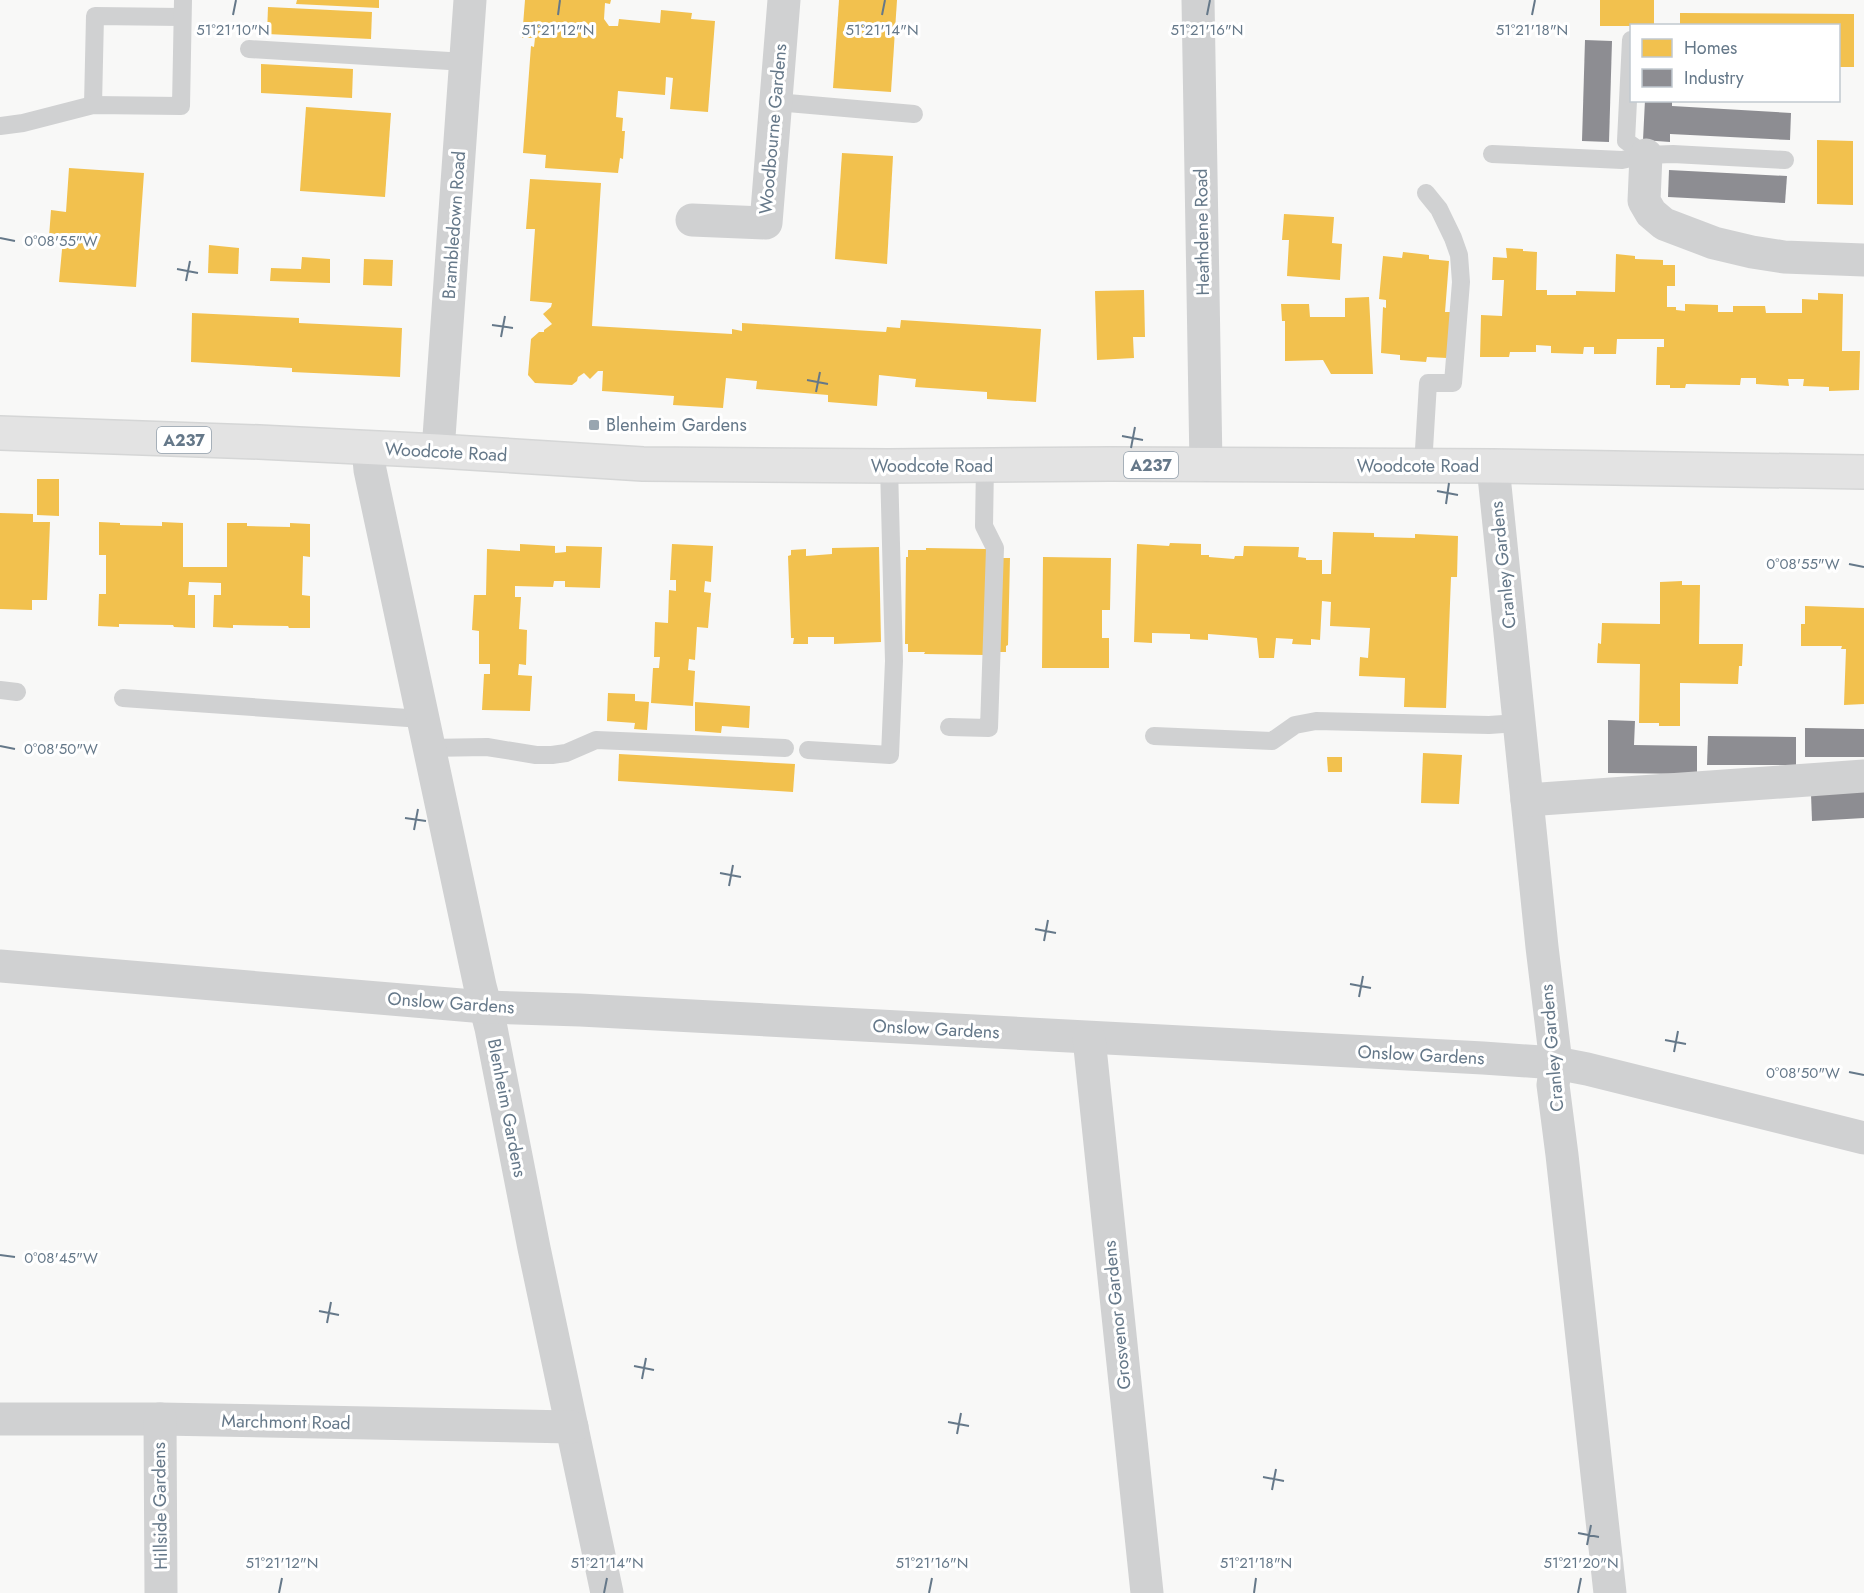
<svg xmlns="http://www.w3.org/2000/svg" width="1864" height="1593" font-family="Jost,sans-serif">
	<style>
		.homes { fill: #f2c14e }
		.industry { fill: #8d8d92 }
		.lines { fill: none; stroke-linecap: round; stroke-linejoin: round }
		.primary-casing { stroke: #d5d6d6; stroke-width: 36 }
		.service { stroke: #d0d1d2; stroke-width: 18 }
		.minor { stroke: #d0d1d2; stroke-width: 33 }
		.primary { stroke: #e3e3e3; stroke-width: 33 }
		.ticks { fill: none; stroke: #657889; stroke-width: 2 }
		.poi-dot { fill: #98a5b0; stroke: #fff; stroke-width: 2 }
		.labels { text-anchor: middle; stroke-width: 6; stroke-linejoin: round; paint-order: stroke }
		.shield { fill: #fff; stroke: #93a0ac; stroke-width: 1.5 }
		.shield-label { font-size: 16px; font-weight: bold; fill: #657889 }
		.street-label { font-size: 18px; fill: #657889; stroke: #fff }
		.poi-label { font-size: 18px; fill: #657889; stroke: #fff; text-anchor: start }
		.ticks-label { font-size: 15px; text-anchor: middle; fill: #657889; stroke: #fff; stroke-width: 6; stroke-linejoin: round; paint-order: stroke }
	</style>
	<rect width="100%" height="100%" fill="#f8f8f7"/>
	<g class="homes">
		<polygon points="297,0 379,0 379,8 296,4"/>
		<polygon points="525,0 611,0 610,4 605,3 604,19 609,26 618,26 619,19 660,23 661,10 692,13 691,19 715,21 708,112 670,109 673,78 666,77 665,95 618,91 616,117 623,118 622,131 625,131 623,159 620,158 618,173 545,168 546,155 523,153 531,46 534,47 535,38 522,38"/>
		<polygon points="839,0 897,0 891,92 833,88"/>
		<rect x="1600" y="0" width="54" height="26"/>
		<polygon points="268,7 372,12 371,39 267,34"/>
		<polygon points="1680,13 1854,14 1854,67 1838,67 1838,26 1680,26"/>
		<polygon points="261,64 353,69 352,98 261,93"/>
		<polygon points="306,107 391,113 385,197 300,191"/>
		<polygon points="1817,140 1853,141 1853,205 1817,204"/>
		<polygon points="842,153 893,156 887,264 835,259"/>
		<polygon points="69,168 144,173 136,287 59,282 63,239 49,237 51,210 66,212"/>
		<polygon points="530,179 601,183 592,326 732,334 732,329 742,331 742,323 886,332 887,327 900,328 901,320 1041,329 1036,402 987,399 987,392 915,387 916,379 879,375 877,406 828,402 828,395 756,389 757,381 726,378 723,408 673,405 674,396 602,391 603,371 598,371 590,379 584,373 578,377 577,381 572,385 535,383 528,375 531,339 539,332 544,332 544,330 552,324 543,314 551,307 552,303 530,301 535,229 526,229"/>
		<polygon points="1284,214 1334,217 1332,243 1342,244 1340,280 1287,276 1289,240 1282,240"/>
		<polygon points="209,245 239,248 238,274 208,273"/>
		<polygon points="1506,248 1523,249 1523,251 1537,252 1536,290 1547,290 1547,295 1576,295 1576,291 1615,292 1616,254 1635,256 1635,259 1663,260 1663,265 1675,265 1675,286 1667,286 1667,307 1676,307 1676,310 1685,311 1685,304 1718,305 1718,312 1733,312 1733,306 1765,306 1766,313 1802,313 1802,299 1818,300 1818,293 1843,294 1842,351 1860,351 1859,390 1829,391 1829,387 1803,386 1804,379 1788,379 1789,386 1756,384 1756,378 1741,378 1740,385 1686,384 1685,388 1670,388 1670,385 1656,385 1657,347 1664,347 1664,339 1617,339 1616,354 1594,354 1594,347 1584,347 1583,354 1551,353 1551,346 1536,345 1536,352 1510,352 1509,357 1480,357 1481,315 1502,316 1504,280 1492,280 1493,257 1507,258"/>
		<polygon points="1403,252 1429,255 1429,259 1449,261 1445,312 1451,312 1447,358 1427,357 1426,362 1400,360 1400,355 1381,353 1383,307 1386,308 1386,300 1379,299 1383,256 1402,258"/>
		<polygon points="302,257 330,259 330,283 270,281 271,268 301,269"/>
		<polygon points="364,259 393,260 392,286 363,285"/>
		<polygon points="1144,290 1145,337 1133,337 1134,358 1097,360 1095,291"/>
		<polygon points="1369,297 1373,374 1331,374 1323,360 1285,361 1285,321 1282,321 1281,304 1309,304 1310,317 1345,317 1345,298"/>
		<polygon points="192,313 299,318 299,323 402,328 400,377 292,372 292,368 191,362"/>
		<polygon points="37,479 59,479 59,516 37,515"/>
		<polygon points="0,513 33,514 33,522 50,522 47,600 32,600 32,610 0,609"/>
		<polygon points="99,522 120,523 120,525 162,526 162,522 183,523 183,567 227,567 227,523 247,523 247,526 290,527 290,523 310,524 310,557 303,556 302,595 310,596 310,628 289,628 288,626 233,625 233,628 213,627 214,595 221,595 221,583 189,582 188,595 195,595 195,628 174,627 173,625 119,624 119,627 98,626 99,594 106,594 106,555 99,555"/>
		<polygon points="1333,532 1374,533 1374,537 1415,538 1415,534 1458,536 1457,577 1451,577 1446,708 1404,707 1405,678 1359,676 1360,657 1368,658 1370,628 1330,626 1331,602 1322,601 1320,640 1311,639 1311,645 1292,644 1293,639 1276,638 1274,658 1259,658 1257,638 1247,637 1208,634 1208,640 1190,639 1190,634 1152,633 1152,643 1134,642 1137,544 1169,546 1170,543 1201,544 1201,555 1209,555 1209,557 1234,559 1235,556 1243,556 1244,546 1299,547 1298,557 1306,558 1306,560 1322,560 1322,574 1331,574"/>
		<polygon points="520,544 555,546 555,553 566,552 566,546 602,547 600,588 565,587 565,581 554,581 553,587 515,586 515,597 521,597 519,629 527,630 526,665 519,664 518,675 532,676 530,711 482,710 484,674 490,674 490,664 479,664 479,631 472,630 474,595 486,595 487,549 520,551"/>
		<polygon points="672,544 713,546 711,582 705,581 704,592 711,593 708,628 697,627 695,660 689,659 688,670 695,671 693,706 651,703 653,668 659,668 660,657 654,657 655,622 668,623 669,590 676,591 676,580 670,580"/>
		<polygon points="879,547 881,642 834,644 834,637 808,637 808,644 793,644 794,638 791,638 788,556 791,555 791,550 806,549 806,556 832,554 832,548"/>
		<polygon points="926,548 986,549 986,558 1010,558 1008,645 1006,646 1006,652 985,652 985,655 924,654 925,652 908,652 908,644 905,644 906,557 908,557 908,550 926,550"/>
		<polygon points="1043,557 1111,558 1110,610 1102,610 1102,638 1109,638 1109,668 1042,668"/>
		<polygon points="1682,581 1682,585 1700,585 1699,644 1743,644 1742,666 1739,666 1738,684 1680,683 1680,726 1659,726 1659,723 1639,723 1640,664 1597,663 1598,643 1601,644 1602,623 1660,624 1660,582"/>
		<polygon points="1805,606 1864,608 1864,704 1844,705 1846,649 1841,649 1842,646 1801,646 1801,624 1805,624"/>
		<polygon points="608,693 635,694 635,701 649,702 647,730 634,729 635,723 607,721"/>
		<polygon points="695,702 750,706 749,728 722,726 721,733 695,731"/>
		<polygon points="1423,753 1462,755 1459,804 1421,803"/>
		<polygon points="619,754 795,764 793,792 618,781"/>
		<polygon points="1327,757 1342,757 1342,772 1328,772"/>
	</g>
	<g class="industry">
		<polygon points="1585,40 1612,41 1609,142 1582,141"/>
		<polygon points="1645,100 1672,100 1672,106 1791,113 1790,140 1670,134 1670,142 1643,140"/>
		<polygon points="1669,170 1787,176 1785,203 1668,197"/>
		<polygon points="1608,720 1635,721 1634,745 1697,746 1697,774 1608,773"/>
		<polygon points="1805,728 1864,729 1864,757 1805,757"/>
		<polygon points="1708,736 1796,737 1796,765 1707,765"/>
		<polygon points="1864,790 1864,818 1812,821 1811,794"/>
	</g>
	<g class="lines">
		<g class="primary-casing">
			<polyline id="primary" points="0,433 259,442 438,451 643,464 889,466 1110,464 1493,466 1864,472"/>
		</g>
		<g class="service">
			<polyline points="1631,40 1626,141 1646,155"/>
			<polyline points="249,49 466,62"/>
			<polyline points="776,102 914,114"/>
			<polyline points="93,105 95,16 182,17"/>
			<polyline points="0,126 23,123 93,105 181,106 183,0"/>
			<polyline points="1492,154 1622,160 1646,155 1673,154 1785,160"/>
			<polyline points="1423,466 1428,383 1453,383 1461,282 1459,255 1453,238 1439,209 1426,193"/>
			<polyline points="0,690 17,692"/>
			<polyline points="123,698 422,719"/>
			<polyline points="949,727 989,728 995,548 984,526 985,465"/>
			<polyline points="1154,736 1272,741 1295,725 1316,721 1489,725 1518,723"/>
			<polyline points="428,748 487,747 536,755 552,755 566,753 596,740 785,748"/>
			<polyline points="808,750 890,755 894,661 889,466"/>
		</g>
		<g class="minor">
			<polyline points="1198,0 1206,465"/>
			<polyline points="1646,155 1644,201 1651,213 1664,224 1714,243 1752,252 1784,257 1864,260"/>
			<polyline points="692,220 766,223 784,0"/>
			<polyline points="368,448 370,470 480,986 491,1028 534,1248 607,1593"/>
			<polyline points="438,451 470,0"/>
			<polyline points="1493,466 1542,947 1556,1063 1553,1085 1562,1155 1610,1593"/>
			<polyline points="1527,800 1864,776"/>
			<polyline points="0,966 485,1007 580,1010 1483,1058 1556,1063 1587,1069 1864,1138"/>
			<polyline points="1089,1038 1147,1593"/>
			<polyline points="0,1419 160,1419 572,1427"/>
			<polyline points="160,1419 161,1593"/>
		</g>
		<use href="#primary" class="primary"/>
	</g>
	<path class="ticks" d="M233,15L236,0M558,15L560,0M882,15L885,0M1207,15L1210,0M1532,15L1535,0M0,238L15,241M177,269L198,273M186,281L190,261M492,325L513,328M501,337L505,316M807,380L828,384M816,392L820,372M1122,436L1143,440M1131,448L1135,427M1437,491L1458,495M1446,504L1449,483M1849,564L1864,567M0,746L15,749M405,818L426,821M414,830L418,809M720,873L741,877M729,886L733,865M1035,929L1056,933M1044,941L1048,920M1350,984L1371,988M1359,997L1363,976M1665,1040L1686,1044M1674,1052L1678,1031M1849,1072L1864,1075M0,1255L15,1257M319,1311L339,1315M327,1323L331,1302M634,1366L654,1370M642,1379L646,1358M948,1422L969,1426M957,1434L961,1413M1263,1477L1284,1481M1272,1490L1276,1469M1578,1533L1599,1537M1587,1545L1591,1525M279,1593L282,1578M604,1593L607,1578M929,1593L932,1578M1254,1593L1256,1578M1578,1593L1581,1578"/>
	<rect class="poi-dot" x="588" y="419" width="12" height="12" rx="3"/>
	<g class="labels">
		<g class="shield">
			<rect x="157" y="427" width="54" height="26" rx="4.5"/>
			<rect x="1124" y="452" width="54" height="26" rx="4.5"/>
		</g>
		<g class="shield-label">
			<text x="184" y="446">A237</text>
			<text x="1151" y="471">A237</text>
		</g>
		<g class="street-label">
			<text transform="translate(773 129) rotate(-85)" y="6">Woodbourne Gardens</text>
			<text transform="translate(454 225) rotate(-86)" y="6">Brambledown Road</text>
			<text transform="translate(1202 232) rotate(-91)" y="6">Heathdene Road</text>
			<text transform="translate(446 452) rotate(3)" y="6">Woodcote Road</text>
			<text x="932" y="472">Woodcote Road</text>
			<text x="1418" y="472">Woodcote Road</text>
			<text transform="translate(1503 565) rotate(-96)" y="6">Cranley Gardens</text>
			<text transform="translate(451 1003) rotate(4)" y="6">Onslow Gardens</text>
			<text transform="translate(936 1029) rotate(3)" y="6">Onslow Gardens</text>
			<text transform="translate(1552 1048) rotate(-95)" y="6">Cranley Gardens</text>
			<text transform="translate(1421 1055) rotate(3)" y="6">Onslow Gardens</text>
			<text transform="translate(507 1108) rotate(79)" y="6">Blenheim Gardens</text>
			<text transform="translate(1117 1315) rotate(-96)" y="6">Grosvenor Gardens</text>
			<text transform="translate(286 1422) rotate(1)" y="6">Marchmont Road</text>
			<text transform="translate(160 1506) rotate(-91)" y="6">Hillside Gardens</text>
		</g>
		<g class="poi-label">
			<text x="606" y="431">Blenheim Gardens</text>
		</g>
	</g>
	<g class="ticks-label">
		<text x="233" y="35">51°21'10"N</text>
		<text x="558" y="35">51°21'12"N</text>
		<text x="882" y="35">51°21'14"N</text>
		<text x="1207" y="35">51°21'16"N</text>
		<text x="1532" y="35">51°21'18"N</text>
		<text x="61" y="246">0°08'55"W</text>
		<text x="1803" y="569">0°08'55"W</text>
		<text x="61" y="754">0°08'50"W</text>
		<text x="1803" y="1078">0°08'50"W</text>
		<text x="61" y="1263">0°08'45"W</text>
		<text x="282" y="1568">51°21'12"N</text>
		<text x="607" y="1568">51°21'14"N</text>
		<text x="932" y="1568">51°21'16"N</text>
		<text x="1256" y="1568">51°21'18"N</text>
		<text x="1581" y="1568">51°21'20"N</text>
	</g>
	<rect x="1630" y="24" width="210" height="78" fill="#ffffff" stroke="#c1c9d0" stroke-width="1.5"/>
	<rect x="1642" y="39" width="30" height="18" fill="#f2c14e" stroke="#c1c9d0" stroke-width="1.5"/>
	<text x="1684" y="54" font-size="18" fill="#657889">Homes</text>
	<rect x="1642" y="69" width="30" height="18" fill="#8d8d92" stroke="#c1c9d0" stroke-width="1.5"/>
	<text x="1684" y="84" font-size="18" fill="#657889">Industry</text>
</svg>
